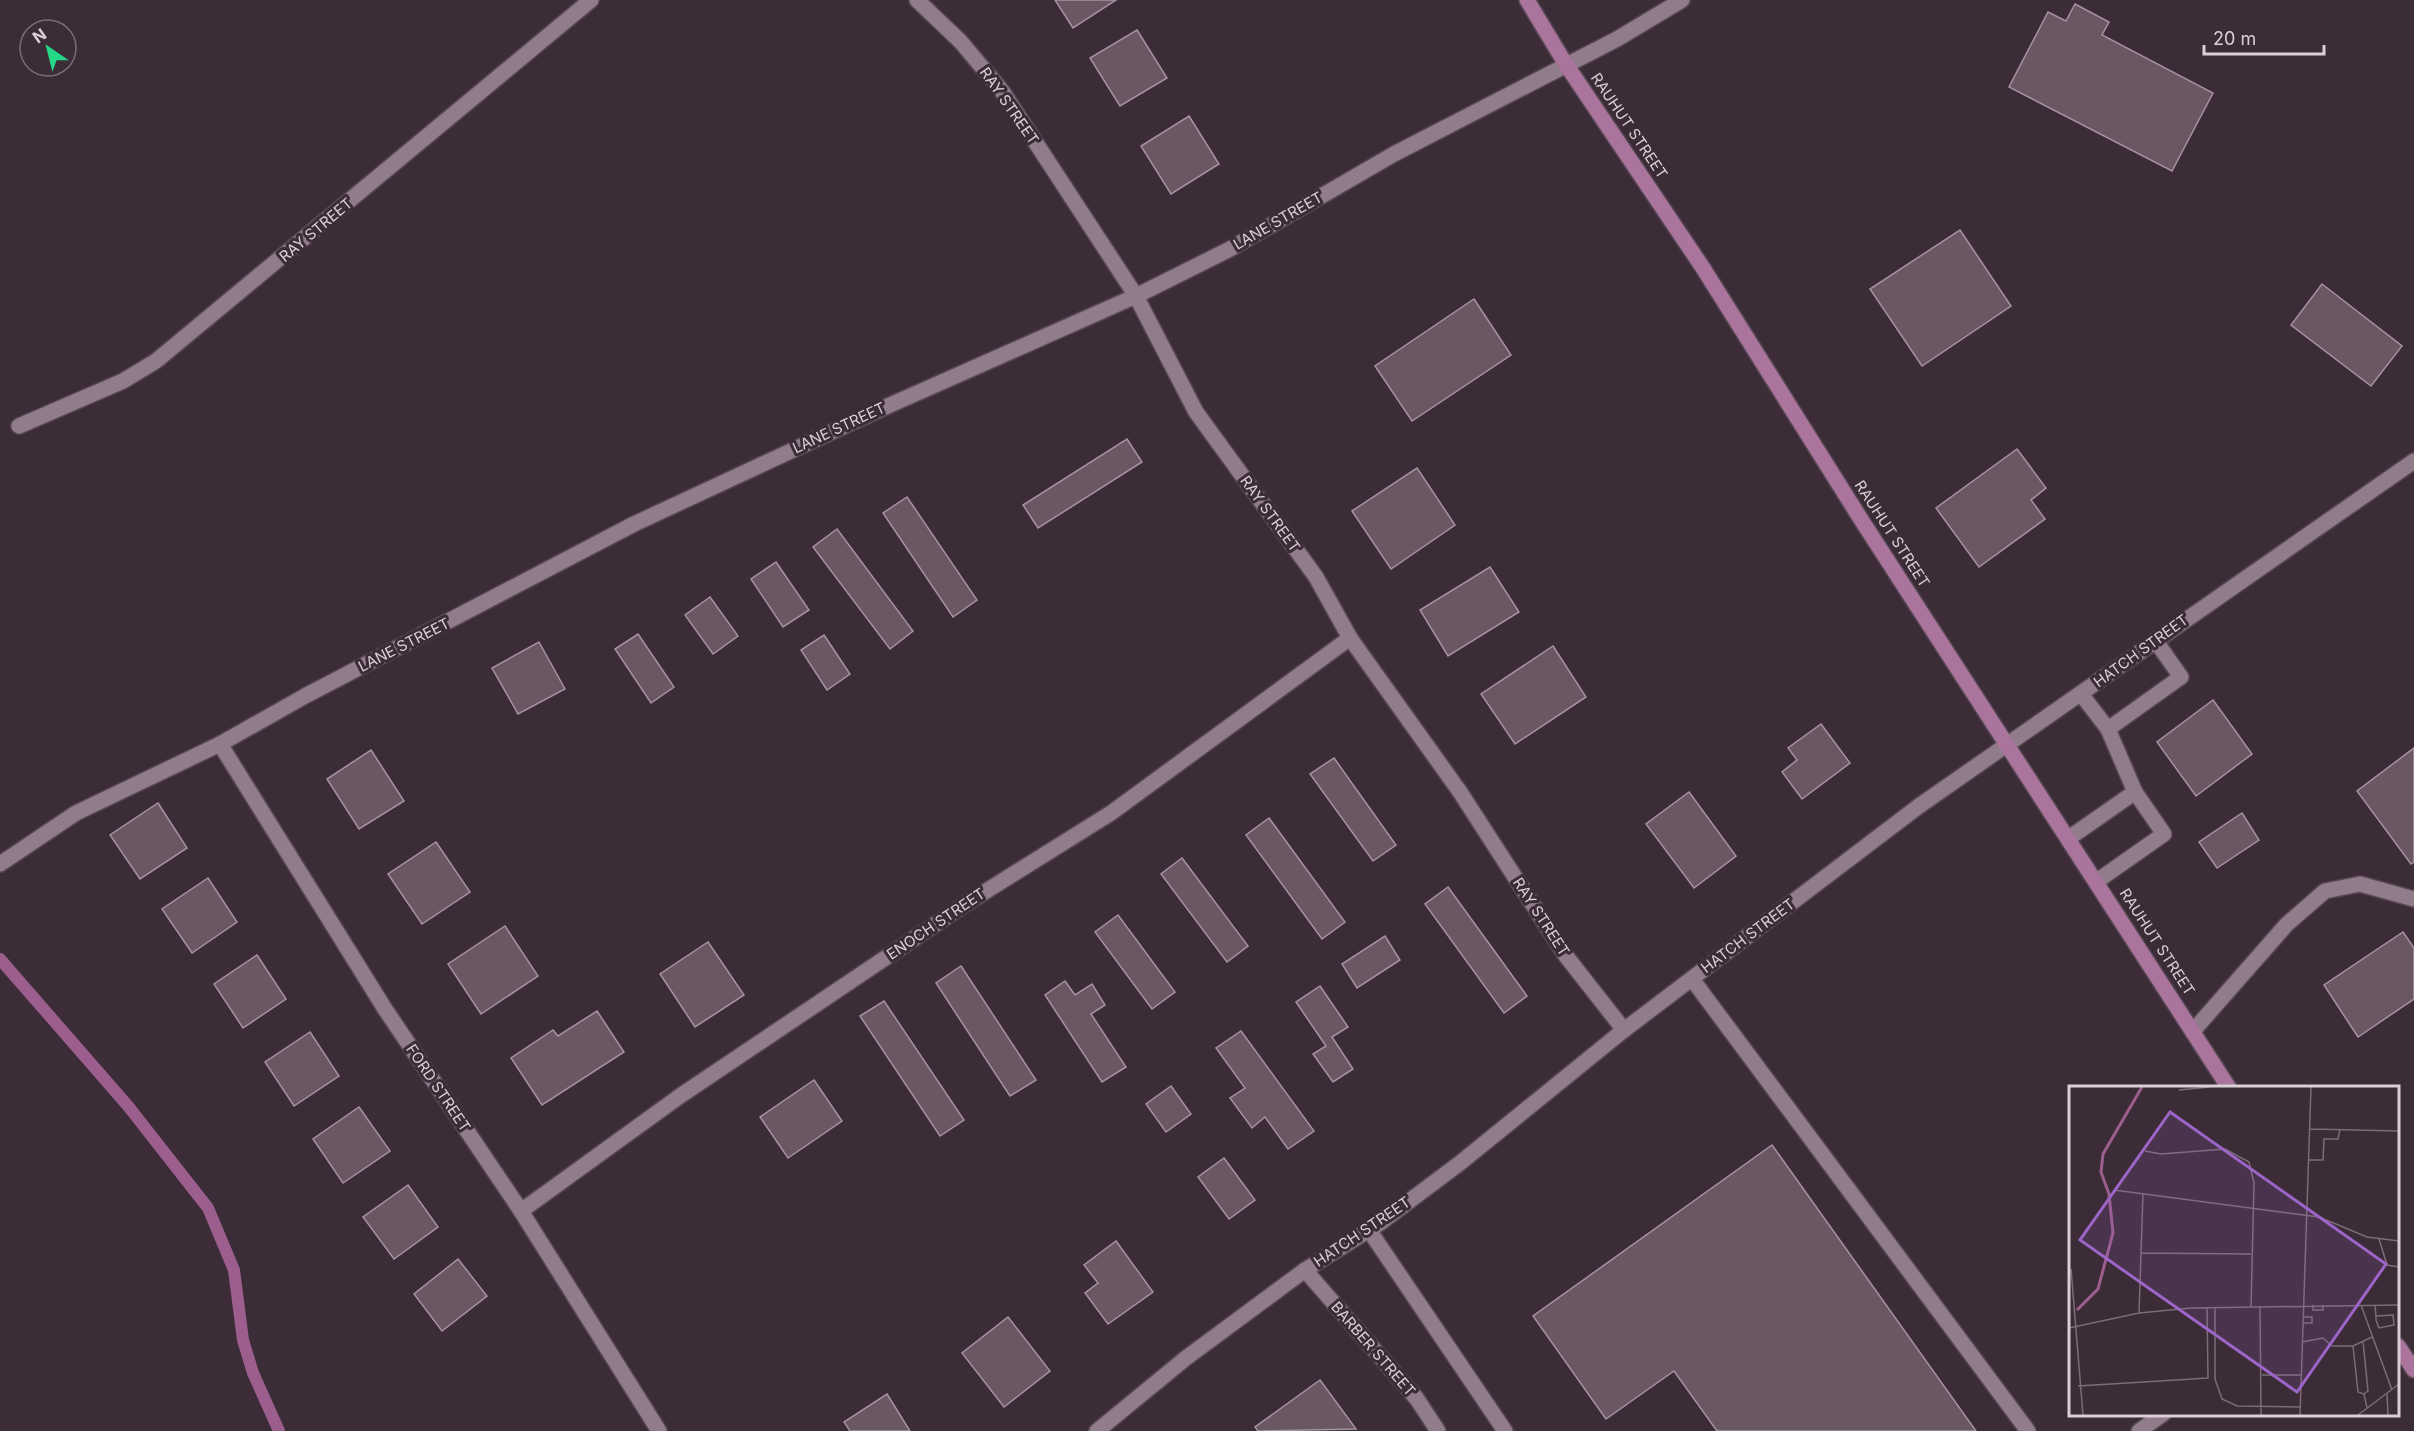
<svg xmlns="http://www.w3.org/2000/svg" width="2414" height="1431" font-family="Inter,sans-serif">
	<style>
		.lines { fill: none; stroke-linecap: round; stroke-linejoin: round }
		.stream { stroke: #9c5e8d; stroke-width: 12 }
		.building { fill: #695764; stroke: #a792a1; stroke-width: 1.5 }
		.minor-casing { stroke: #564852; stroke-width: 18 }
		.major-casing { stroke: #564852; stroke-width: 18 }
		.minor { stroke: #907c8a; stroke-width: 15 }
		.major { stroke: #aa749d; stroke-width: 15 }
		.labels { text-anchor: middle; stroke-width: 6; stroke-linejoin: round; paint-order: stroke }
		.street-label { font-size: 15px; fill: #dacfd6; stroke: #3c2c38 }
		.inset-river { fill: none; stroke: #9c5e8d; stroke-width: 3 }
		.inset-road { fill: none; stroke: #7b6d77; stroke-width: 1.5 }
		.view { fill: #9c65c7; fill-opacity: 0.15; stroke: #9c65c7; stroke-width: 3 }
		.inset-edge { fill: none; stroke: #dacfd6; stroke-width: 3 }
	</style>
	<rect width="100%" height="100%" fill="#3c2c38"/>
	<g class="lines">
		<polyline class="stream" points="0,959 128,1106 208,1208 234,1270 243,1340 253,1373 279,1431"/>
	</g>
	<g class="building">
		<polygon points="1055,0 1116,0 1073,28"/>
		<polygon points="2075,4 2109,22 2102,35 2213,93 2172,171 2009,87 2048,12 2066,21"/>
		<polygon points="1137,30 1167,78 1120,106 1090,58"/>
		<polygon points="1189,116 1219,164 1171,194 1141,146"/>
		<polygon points="1960,230 2011,306 1922,366 1870,289"/>
		<polygon points="2322,284 2402,346 2371,386 2291,325"/>
		<polygon points="1474,299 1511,355 1412,421 1375,366"/>
		<polygon points="1127,439 1142,462 1038,528 1023,505"/>
		<polygon points="2017,449 2046,488 2031,500 2045,519 1979,567 1936,508"/>
		<polygon points="1417,468 1455,525 1391,569 1352,511"/>
		<polygon points="907,497 977,600 953,617 883,513"/>
		<polygon points="837,529 913,631 890,649 813,547"/>
		<polygon points="776,562 809,610 783,627 751,579"/>
		<polygon points="1490,567 1519,612 1448,656 1420,610"/>
		<polygon points="710,597 738,636 713,654 685,615"/>
		<polygon points="638,634 674,687 651,703 615,649"/>
		<polygon points="824,635 850,674 827,690 801,650"/>
		<polygon points="539,642 565,689 518,714 492,668"/>
		<polygon points="1553,646 1586,697 1515,744 1481,694"/>
		<polygon points="2213,700 2252,754 2196,796 2157,742"/>
		<polygon points="1821,724 1850,763 1802,799 1782,772 1797,760 1788,748"/>
		<polygon points="2414,748 2414,862 2411,864 2357,791"/>
		<polygon points="371,750 404,801 359,829 327,779"/>
		<polygon points="1334,758 1396,845 1373,861 1310,774"/>
		<polygon points="1689,792 1736,856 1694,888 1646,824"/>
		<polygon points="158,803 187,848 140,879 110,835"/>
		<polygon points="2242,813 2259,840 2217,868 2199,842"/>
		<polygon points="1269,818 1345,922 1322,939 1246,835"/>
		<polygon points="436,842 470,892 422,924 388,874"/>
		<polygon points="1182,858 1248,946 1227,962 1161,874"/>
		<polygon points="208,878 237,922 192,953 162,909"/>
		<polygon points="1448,887 1527,996 1504,1013 1425,904"/>
		<polygon points="1118,915 1175,992 1152,1009 1095,932"/>
		<polygon points="505,926 538,976 481,1014 448,964"/>
		<polygon points="2403,932 2414,948 2414,999 2358,1037 2324,985"/>
		<polygon points="1385,936 1400,960 1357,988 1342,964"/>
		<polygon points="708,942 744,995 695,1027 660,974"/>
		<polygon points="257,955 286,999 243,1028 214,984"/>
		<polygon points="961,966 1036,1080 1010,1096 936,983"/>
		<polygon points="1065,981 1075,995 1092,984 1105,1005 1091,1014 1126,1067 1102,1082 1045,995"/>
		<polygon points="1320,986 1348,1027 1332,1037 1353,1069 1333,1082 1313,1054 1326,1046 1296,1002"/>
		<polygon points="884,1001 964,1120 940,1136 860,1016"/>
		<polygon points="597,1011 624,1052 542,1105 511,1058 553,1030 558,1036"/>
		<polygon points="1241,1031 1314,1131 1288,1149 1265,1117 1252,1128 1230,1098 1245,1088 1216,1048"/>
		<polygon points="310,1032 339,1076 294,1106 265,1062"/>
		<polygon points="814,1080 842,1121 788,1158 760,1117"/>
		<polygon points="1171,1086 1191,1114 1166,1132 1146,1104"/>
		<polygon points="359,1107 390,1151 343,1183 313,1139"/>
		<polygon points="1772,1145 1976,1431 1717,1431 1674,1371 1606,1419 1533,1316"/>
		<polygon points="1224,1158 1255,1200 1229,1219 1198,1177"/>
		<polygon points="408,1185 438,1227 394,1259 363,1217"/>
		<polygon points="1116,1241 1153,1292 1108,1324 1085,1293 1098,1283 1084,1265"/>
		<polygon points="458,1259 487,1296 442,1331 414,1294"/>
		<polygon points="1008,1317 1050,1371 1004,1407 962,1353"/>
		<polygon points="1320,1380 1356,1429 1258,1431 1255,1427"/>
		<polygon points="887,1394 910,1431 850,1431 844,1422"/>
	</g>
	<g class="lines">
		<g class="minor-casing">
			<g id="minor">
				<polyline points="917,0 961,42 1002,91 1136,296 1196,412 1316,577 1350,638 1460,792 1566,956 1624,1030"/>
				<polyline points="19,426 123,381 156,361 591,0"/>
				<polyline points="2081,694 2108,729 2181,677 2155,640"/>
				<polyline points="2108,729 2135,792"/>
				<polyline points="220,744 385,1009 521,1211 659,1431"/>
				<polyline points="2069,838 2135,792 2164,834 2097,881"/>
				<polyline points="0,864 76,813 220,744 305,696 634,524 881,409 1136,296 1230,249 1394,154 1617,39 1682,0"/>
				<polyline points="1692,979 2028,1431"/>
				<polyline points="2193,1031 2287,924 2325,891 2360,884 2414,899"/>
				<polyline points="521,1211 680,1096 967,903 1111,813 1350,638"/>
				<polyline points="1369,1230 1505,1431"/>
				<polyline points="1305,1270 1417,1399 1438,1431"/>
				<polyline points="1097,1431 1186,1358 1305,1270 1380,1223 1460,1163 1624,1030 1919,806 2414,461"/>
				<polyline points="2139,1431 2163,1414"/>
			</g>
		</g>
		<g class="major-casing">
			<g id="major">
				<polyline points="1527,0 1565,63 1703,268 1862,521 2229,1088"/>
				<polyline points="2398,1346 2414,1370"/>
			</g>
		</g>
		<use href="#minor" class="minor"/>
		<use href="#major" class="major"/>
	</g>
	<g class="labels">
		<g class="street-label">
			<text transform="translate(1009 106) rotate(55)" y="5">RAY STREET</text>
			<text transform="translate(1629 126) rotate(56)" y="5">RAUHUT STREET</text>
			<text transform="translate(1278 221) rotate(-30)" y="5">LANE STREET</text>
			<text transform="translate(316 230) rotate(-40)" y="5">RAY STREET</text>
			<text transform="translate(839 428) rotate(-25)" y="5">LANE STREET</text>
			<text transform="translate(1270 514) rotate(54)" y="5">RAY STREET</text>
			<text transform="translate(1892 534) rotate(57)" y="5">RAUHUT STREET</text>
			<text transform="translate(404 645) rotate(-27)" y="5">LANE STREET</text>
			<text transform="translate(2141 651) rotate(-36)" y="5">HATCH STREET</text>
			<text transform="translate(1541 917) rotate(57)" y="5">RAY STREET</text>
			<text transform="translate(936 924) rotate(-34)" y="5">ENOCH STREET</text>
			<text transform="translate(1748 936) rotate(-37)" y="5">HATCH STREET</text>
			<text transform="translate(2157 942) rotate(57)" y="5">RAUHUT STREET</text>
			<text transform="translate(438 1088) rotate(56)" y="5">FORD STREET</text>
			<text transform="translate(1362 1232) rotate(-34)" y="5">HATCH STREET</text>
			<text transform="translate(1373 1349) rotate(49)" y="5">BARBER STREET</text>
		</g>
	</g>
	<g transform="translate(2069 1086)">
		<rect width="330" height="330" fill="#3c2c38"/>
		<path class="inset-river" d="M8,224L29,203L44,147L40,108L32,86L34,68L73,1"/>
		<path class="inset-road" d="M110,4L141,1M241,43L330,45M76,65L92,68L156,63L180,76L185,97L182,221M240,74H254L255,53H269L271,43M45,104L250,131L298,151L330,155M310,153L318,179L330,181M72,167L182,168M2,183L14,329M244,219V224H254V219M292,219L323,304M306,219L307,230V234L310,242L325,239L324,229L307,230M191,220L192,329M146,222V293L153,313L168,320L231,321M70,227L74,107M234,237H243V231H234M0,242L70,227L122,222L330,219M294,255L299,305L295,308M233,256L254,252L263,260H284M193,289H232M9,300L139,292L138,222M318,308L319,329M298,322L295,308L289,306L284,260L303,251M231,329L242,1M289,329L330,298"/>
		<path class="view" d="M101,26L317,178L228,306L11,154Z"/>
		<rect width="330" height="330" class="inset-edge"/>
	</g>
	<g transform="translate(48 48) rotate(325)"><circle r="28" fill="#3c2c38" stroke="#7b6d77" stroke-width="1.5"/>
	<path d="M0-4.5L10 22L0 15L-10 22Z" fill="#23d886"/>
	<text y="-9" font-size="16" font-weight="bold" text-anchor="middle" fill="#dacfd6">N</text>
	</g>
	<path d="M2204 45v9h120v-9" fill="none" stroke="#dacfd6" stroke-width="3"/>
	<text x="2213" y="45" font-size="18" fill="#dacfd6" stroke="#3c2c38" stroke-width="4.5" paint-order="stroke">20 m</text>
</svg>
